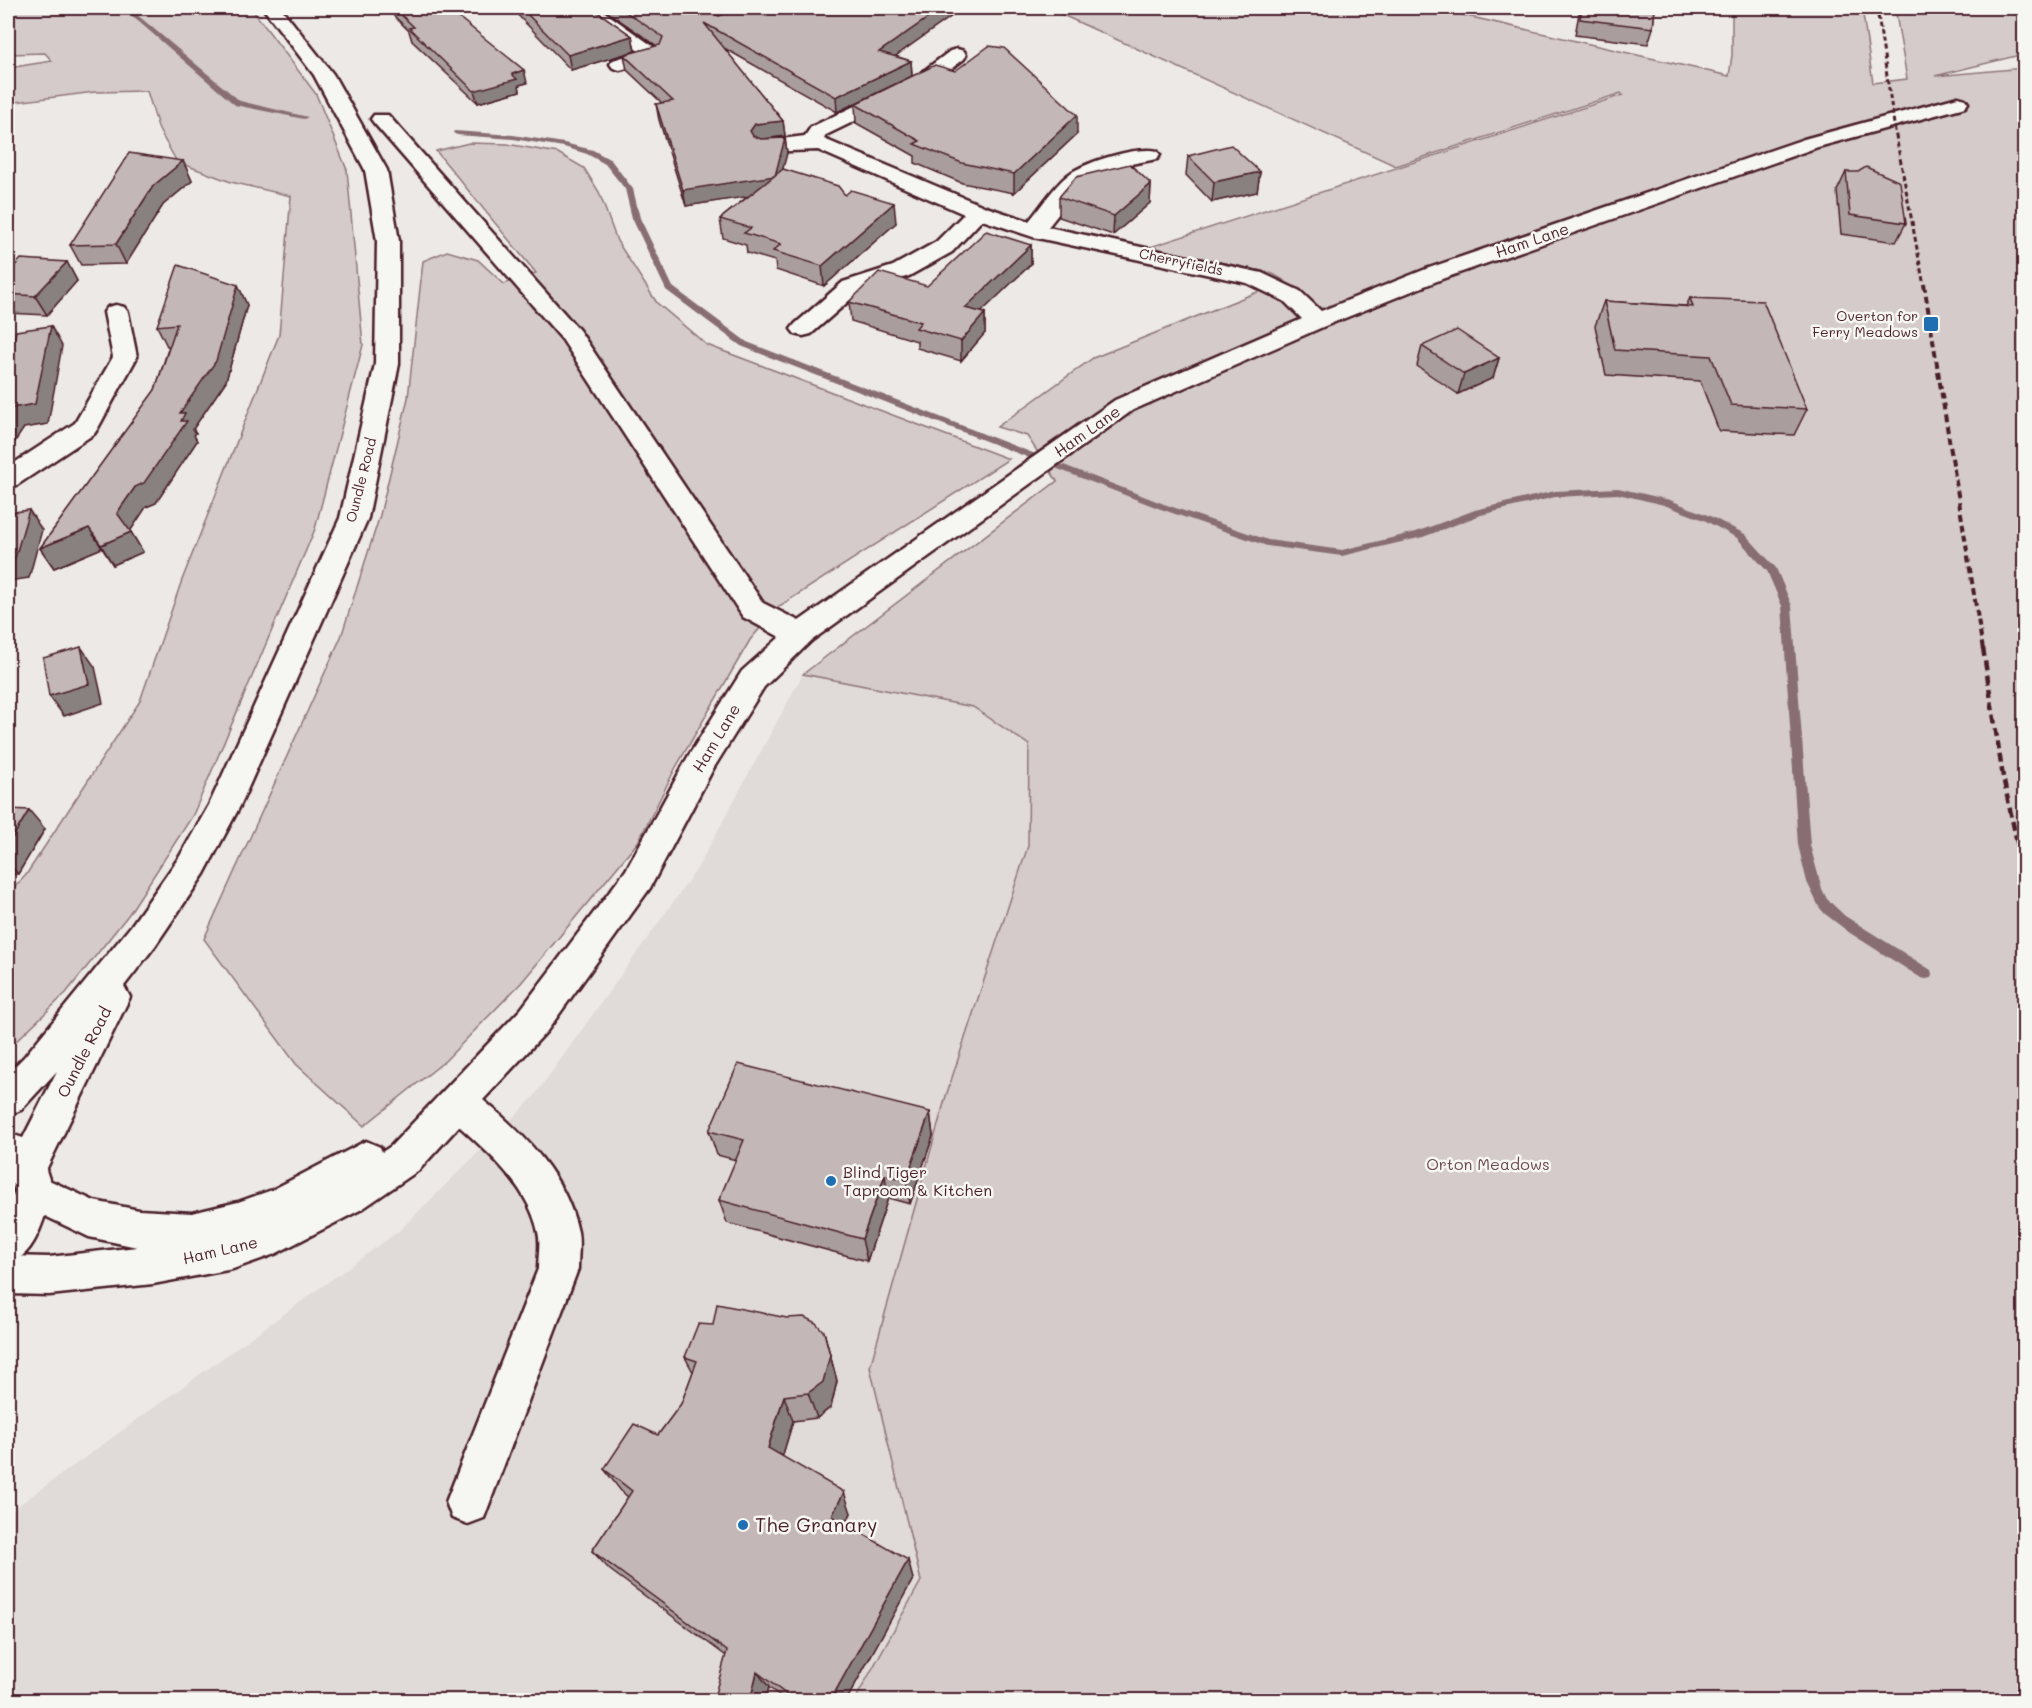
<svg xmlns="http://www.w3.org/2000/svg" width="2032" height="1708" font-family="Mali,sans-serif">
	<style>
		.built { fill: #e0dad8 }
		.green { fill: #d4cbca; stroke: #8f757a; stroke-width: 1.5 }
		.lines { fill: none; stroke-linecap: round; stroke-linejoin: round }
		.stream { fill: #886e73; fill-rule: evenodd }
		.street-casing { stroke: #4a1f2b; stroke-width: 5 }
		.primary-casing { stroke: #4a1f2b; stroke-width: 5 }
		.street { fill: #f6f6f2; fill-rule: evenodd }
		.primary { fill: #f6f6f2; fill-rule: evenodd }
		.rail-far2 { stroke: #4a1f2b; stroke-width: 3; stroke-dasharray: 5 3; stroke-linecap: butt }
		.rail-far1 { stroke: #4a1f2b; stroke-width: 4; stroke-dasharray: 7 4; stroke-linecap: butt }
		.rail { stroke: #4a1f2b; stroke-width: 4.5; stroke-dasharray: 9 4.5; stroke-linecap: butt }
		.wall { fill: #a99d9d; stroke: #4a1f2b; stroke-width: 1.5 }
		.shaded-wall { fill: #898080; stroke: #4a1f2b; stroke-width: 1.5 }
		.building { fill: #c4b7b7; stroke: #4a1f2b; stroke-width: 1.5 }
		.poi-dot { fill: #1f6fb2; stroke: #f6f6f2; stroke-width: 2 }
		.labels { text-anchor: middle; stroke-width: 5; stroke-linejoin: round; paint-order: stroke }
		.far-street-label { font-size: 14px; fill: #4a1f2b; stroke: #f6f6f2 }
		.far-poi-label { font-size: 14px; fill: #4a1f2b; stroke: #f6f6f2; text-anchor: end }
		.street-label { font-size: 16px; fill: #4a1f2b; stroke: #f6f6f2 }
		.park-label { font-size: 16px; fill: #6c4a53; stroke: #f6f6f2 }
		.poi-label { font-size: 16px; fill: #4a1f2b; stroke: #f6f6f2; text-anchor: start }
		.near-poi-label { font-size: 20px; fill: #4a1f2b; stroke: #f6f6f2; text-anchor: start }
	</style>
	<rect width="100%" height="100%" fill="#ece9e6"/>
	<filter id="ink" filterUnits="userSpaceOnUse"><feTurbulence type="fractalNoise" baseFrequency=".0167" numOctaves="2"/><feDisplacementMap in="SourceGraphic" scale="12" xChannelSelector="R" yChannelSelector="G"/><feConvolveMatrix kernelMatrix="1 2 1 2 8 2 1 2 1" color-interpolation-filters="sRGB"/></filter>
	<g filter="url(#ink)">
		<polygon class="built" points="803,674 973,707 1029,745 1028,846 946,1096 870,1367 921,1581 855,1700 8,1700 8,1513 399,1231 533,1098 697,869"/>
		<g class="green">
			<polygon points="8,8 251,8 316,94 347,170 363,345 315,529 193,815 129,914 66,993 8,1049 8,894 26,875 140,701 182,580 279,335 291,196 231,182 177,162 159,130 147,91 95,92 8,103 8,68 52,61 45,53 8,54"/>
			<polygon points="1047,8 1432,8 1729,76 1732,55 1732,8 1862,8 1873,83 1907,79 1895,8 2024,8 2024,54 1935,76 2024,68 2024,1700 855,1700 921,1581 870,1367 946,1096 1028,846 1029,745 973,707 803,674 1057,481 1027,436 997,427 1093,358 1285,281 1271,273 1150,247 1623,95 1621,93 1396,166"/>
			<polygon points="469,143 507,144 558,153 584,168 599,192 617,241 657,303 707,345 1009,459 778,607 750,640 676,767 638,842 521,983 445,1061 364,1126 296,1064 204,939 341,637 380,515 408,398 423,261 447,251 478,260 504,284 536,273 436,151"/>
		</g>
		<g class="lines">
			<g class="stream">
				<polygon points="123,8 129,8 240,101 308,117 304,119 235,105"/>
				<polygon points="454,131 513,135 564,143 593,150 611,160 633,189 640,218 673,287 747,342 1164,504 1268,540 1342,550 1416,532 1475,510 1555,491 1618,488 1670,500 1710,516 1745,534 1776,568 1792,606 1810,845 1822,889 1827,899 1845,916 1931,970 1932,974 1931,978 1926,979 1921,978 1850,933 1825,914 1819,907 1807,882 1798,845 1782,606 1767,571 1737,538 1704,520 1664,505 1618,494 1555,497 1481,515 1423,537 1342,556 1267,546 1158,508 741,346 666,290 632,218 625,189 605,164 587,154 564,147 513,139 457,135 453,133"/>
			</g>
			<g class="street-casing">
				<g id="street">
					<polygon points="579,8 599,8 664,54 662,58 620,70 613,68 610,64 613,60 640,52"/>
					<path d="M957,49L964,51L966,55L964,59L931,84L826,135L824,139L986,207L1029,221C1041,207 1053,187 1068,175C1085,162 1137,146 1157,151L1160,155L1157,159L1120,166L1083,183L1048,227L1262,273L1300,291L1321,311L1426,269L1804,139L1958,97L1965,99L1968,103L1965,107L1818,147L1442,279L1325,326L1133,410L811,641L764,687L713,769L650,888L547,1031L483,1100C525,1135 566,1176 578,1232C580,1244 578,1257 578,1269L484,1518L468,1524L452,1518L446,1502L538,1269C538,1257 541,1244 538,1232C529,1188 491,1155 459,1126L419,1170L362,1209L275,1254L233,1269L153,1284L49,1295L8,1294V1256L49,1257L137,1247L89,1237L20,1204L15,1191L20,1178L34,1173L94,1201L139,1210L192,1213L238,1202L272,1190L366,1141L380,1147L382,1152L391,1146L521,1009L626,870L689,755L742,671L780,637L743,617L562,339L374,123L371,119L374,115H388L579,330L763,603L799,621L1115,400L1302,319L1284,301L1247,283L1033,237L982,220L952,252L909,276L859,292L811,334L803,336L795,334L791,329L795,324L843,282L893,266L936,242L964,214L818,150L764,152L757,150L754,146L757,142L805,136L811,127L917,76L950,51Z"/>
					<polygon points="116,305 124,307 128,312 137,357 98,428 94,434 17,485 8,487 8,467 75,423 113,357 104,312 108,307"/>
				</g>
			</g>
			<g class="primary-casing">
				<path id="primary" d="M263,8H281L333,74L387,170L399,241V364L368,518L240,806L204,874L155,946L124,986L130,997L46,1170L53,1191C46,1210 39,1243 22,1256C18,1258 12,1259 8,1261V1208L15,1191L8,1173V1133L23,1138L57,1071L21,1110L8,1115V1073L24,1057L131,926L180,856L209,805L340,518L375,364L377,241L365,170L314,75Z"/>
			</g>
			<use href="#street" class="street"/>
			<use href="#primary" class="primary"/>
			<polyline class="rail-far2" points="1877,8 1895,131 1924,286"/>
			<polyline class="rail-far1" points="1924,284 1983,650"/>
			<polyline class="rail" points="1983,648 2003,777 2024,875"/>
		</g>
		<g class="wall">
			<polygon points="386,8 447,8 527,83 519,85 520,91 478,103 412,41 409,31"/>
			<polygon points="511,8 592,8 632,36 635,51 571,70"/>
			<polygon points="602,8 702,8 719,16 744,8 963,8 895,56 911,61 912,76 837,112 724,48 783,121 785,136 767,138 785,138 787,153 782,169 845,195 896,223 824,286 776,270 775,261 747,253 746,245 723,238 720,219 748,196 686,206 659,120 656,104 662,103 627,70 624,55 657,46"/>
			<polygon points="714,8 741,8 722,14"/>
			<polygon points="1580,8 1655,8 1653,28 1648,44 1575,35"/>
			<polygon points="855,104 1077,134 1014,193 962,183 915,163 915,156 856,123"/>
			<polygon points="1188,156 1260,172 1257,192 1212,202 1186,175"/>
			<polygon points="183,161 192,181 163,205 126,264 81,265 70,245"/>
			<polygon points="1846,172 1906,223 1896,242 1841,234 1837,191"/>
			<polygon points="1151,184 1150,203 1113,235 1059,217 1059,197"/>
			<polygon points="1031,245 1031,264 981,312 985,313 985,333 961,361 917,348 917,341 851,321 849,302 927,286"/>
			<polygon points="67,262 77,281 47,315 8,313 8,273"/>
			<polygon points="238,285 247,305 226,381 193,429 196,433 194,435 197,441 156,503 146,507 130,531 143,552 113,565 102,548 54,568 40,548 155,390 169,346 167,346 157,326"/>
			<polygon points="1690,298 1807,409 1794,435 1719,431 1700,381 1606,375 1595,326 1604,301 1686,306"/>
			<polygon points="1422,346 1499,358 1493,378 1458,394 1417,366"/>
			<polygon points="8,809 45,829 18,874 8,874"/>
			<polygon points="930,1112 933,1136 910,1204 888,1198 867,1261 727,1223 719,1200 736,1160 717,1155 709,1131"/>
			<polygon points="824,1332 837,1381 831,1407 817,1418 793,1421 782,1457 851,1513 846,1524 913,1579 846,1701 787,1701 610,1570 592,1551 628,1497 621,1491 604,1469 658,1435 681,1404 693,1372 685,1357"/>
		</g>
		<g class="shaded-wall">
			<polygon points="722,8 741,8 722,14"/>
			<polygon points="942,8 963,8 880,67 879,52"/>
			<polygon points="632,36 635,51 571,70 568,55"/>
			<polygon points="911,61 912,76 837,112 836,97"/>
			<polygon points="524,70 527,83 519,85 520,91 478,103 474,91 512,74"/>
			<polygon points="1077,115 1077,134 1014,193 1014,174"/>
			<polygon points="783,121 785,136 757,140 752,146 750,131 755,124"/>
			<polygon points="785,138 787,153 777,192 686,206 683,190"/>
			<polygon points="183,161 192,181 163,205 126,264 116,244 153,186"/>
			<polygon points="1260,172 1257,192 1212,202 1214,182"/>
			<polygon points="1151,184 1150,203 1113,235 1114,216"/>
			<polygon points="894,203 896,223 824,286 822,266"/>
			<polygon points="1031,245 1031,264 965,328 965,308"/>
			<polygon points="67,262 77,281 47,315 35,296"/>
			<polygon points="238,285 247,305 226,381 193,429 196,433 194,435 197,441 156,503 146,507 129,533 117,513 181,421 180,413"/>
			<polygon points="985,313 985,333 961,361 961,341"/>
			<polygon points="51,326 62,346 48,424 24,428 8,452 8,413"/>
			<polygon points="1499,358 1493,378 1458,394 1464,374"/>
			<polygon points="29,510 42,530 29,578 8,581 8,559"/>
			<polygon points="89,528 102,548 54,568 40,548"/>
			<polygon points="131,532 143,552 113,565 101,545"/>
			<polygon points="81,647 95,667 103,703 64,716 49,696"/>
			<polygon points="29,810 45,829 18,874 8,862 8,845"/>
			<polygon points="930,1112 933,1136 910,1204 906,1180"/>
			<polygon points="885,1175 888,1198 867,1261 862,1239"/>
			<polygon points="824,1332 837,1381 831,1407 817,1418 808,1393"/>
			<polygon points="784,1396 793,1421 778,1471 768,1448"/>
			<polygon points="844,1492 851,1513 840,1536 832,1516"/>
			<polygon points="908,1560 913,1579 846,1701 830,1701"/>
			<polygon points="757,1672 769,1687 765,1701 750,1701"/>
		</g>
		<g class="building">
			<polygon points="394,8 447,8 524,70 512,74 517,79 474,91 409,28 414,27"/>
			<polygon points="521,8 592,8 632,36 568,55"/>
			<polygon points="620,8 702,8 719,16 744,8 942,8 879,52 911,61 836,97 704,23 783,121 755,124 750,131 753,136 761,139 785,138 775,176 683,190 656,104 673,101 624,55 660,45 663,37"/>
			<polygon points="1582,8 1655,8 1653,28 1580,19"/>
			<polygon points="989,46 1004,48 1077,115 1014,174 962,163 914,144 920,141 855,104 935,65 955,71"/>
			<polygon points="1231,145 1260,172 1214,182 1188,156"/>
			<polygon points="129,153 183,161 153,186 116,244 70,245"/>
			<polygon points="1130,164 1151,184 1114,216 1059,197 1076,177"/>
			<polygon points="1866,167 1900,182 1906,223 1850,215 1846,172 1858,172"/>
			<polygon points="783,169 838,186 845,195 851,190 894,203 822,266 773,251 781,244 744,233 751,228 720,219"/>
			<polygon points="986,231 1031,245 965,308 985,313 961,341 916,328 921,322 849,302 879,272 927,286"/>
			<polygon points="21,259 67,262 35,296 8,294 8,273"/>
			<polygon points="178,265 238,285 216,361 180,413 185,413 181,421 187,421 144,483 135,487 117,513 131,532 101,545 89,528 40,548 155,390 177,324 157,326"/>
			<polygon points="1690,298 1763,301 1807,409 1731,405 1711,356 1615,350 1604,301 1693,307"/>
			<polygon points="51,326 35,404 11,408 8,413 8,363 16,331"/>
			<polygon points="1457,330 1499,358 1464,374 1422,346"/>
			<polygon points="29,510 15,558 8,559 8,513"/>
			<polygon points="81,647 89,684 49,696 43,658"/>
			<polygon points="8,809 29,810 8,845"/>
			<polygon points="738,1064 930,1112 906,1180 885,1175 862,1239 719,1200 744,1140 709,1131"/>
			<polygon points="717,1304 787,1318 804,1317 816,1323 824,1332 830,1355 823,1382 808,1393 784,1396 768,1448 844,1492 832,1516 908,1560 830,1701 795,1701 757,1672 750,1701 713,1701 727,1651 592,1551 632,1491 604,1469 634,1424 658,1435 681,1404 697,1361 685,1357 698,1324 713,1325"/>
		</g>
	</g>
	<g class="poi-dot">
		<rect x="1923" y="316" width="16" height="16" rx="3"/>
		<circle cx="831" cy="1181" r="6"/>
		<circle cx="743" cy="1525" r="6"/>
	</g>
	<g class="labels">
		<g class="far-street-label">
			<text transform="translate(1181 262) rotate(12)" y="5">Cherryfields</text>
			<text transform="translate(361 480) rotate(-76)" y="5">Oundle Road</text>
		</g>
		<g class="far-poi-label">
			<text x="1918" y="321">Overton for<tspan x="1918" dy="16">Ferry Meadows</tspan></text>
		</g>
		<g class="street-label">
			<text transform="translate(1532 240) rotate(-19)" y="6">Ham Lane</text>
			<text transform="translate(1087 431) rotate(-35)" y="6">Ham Lane</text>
			<text transform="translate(716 738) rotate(-59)" y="6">Ham Lane</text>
			<text transform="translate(84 1052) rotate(-63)" y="6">Oundle Road</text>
			<text transform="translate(220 1250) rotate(-13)" y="6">Ham Lane</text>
		</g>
		<g class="park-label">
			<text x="1488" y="1170">Orton Meadows</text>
		</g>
		<g class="poi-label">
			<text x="843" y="1178">Blind Tiger<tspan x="843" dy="18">Taproom &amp; Kitchen</tspan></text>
		</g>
		<g class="near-poi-label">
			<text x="755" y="1532">The Granary</text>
		</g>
	</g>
	<rect width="2032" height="1708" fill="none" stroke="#f6f6f2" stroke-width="30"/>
	<rect x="15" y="15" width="2002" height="1678" fill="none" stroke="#4a1f2b" stroke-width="2" filter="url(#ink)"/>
</svg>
